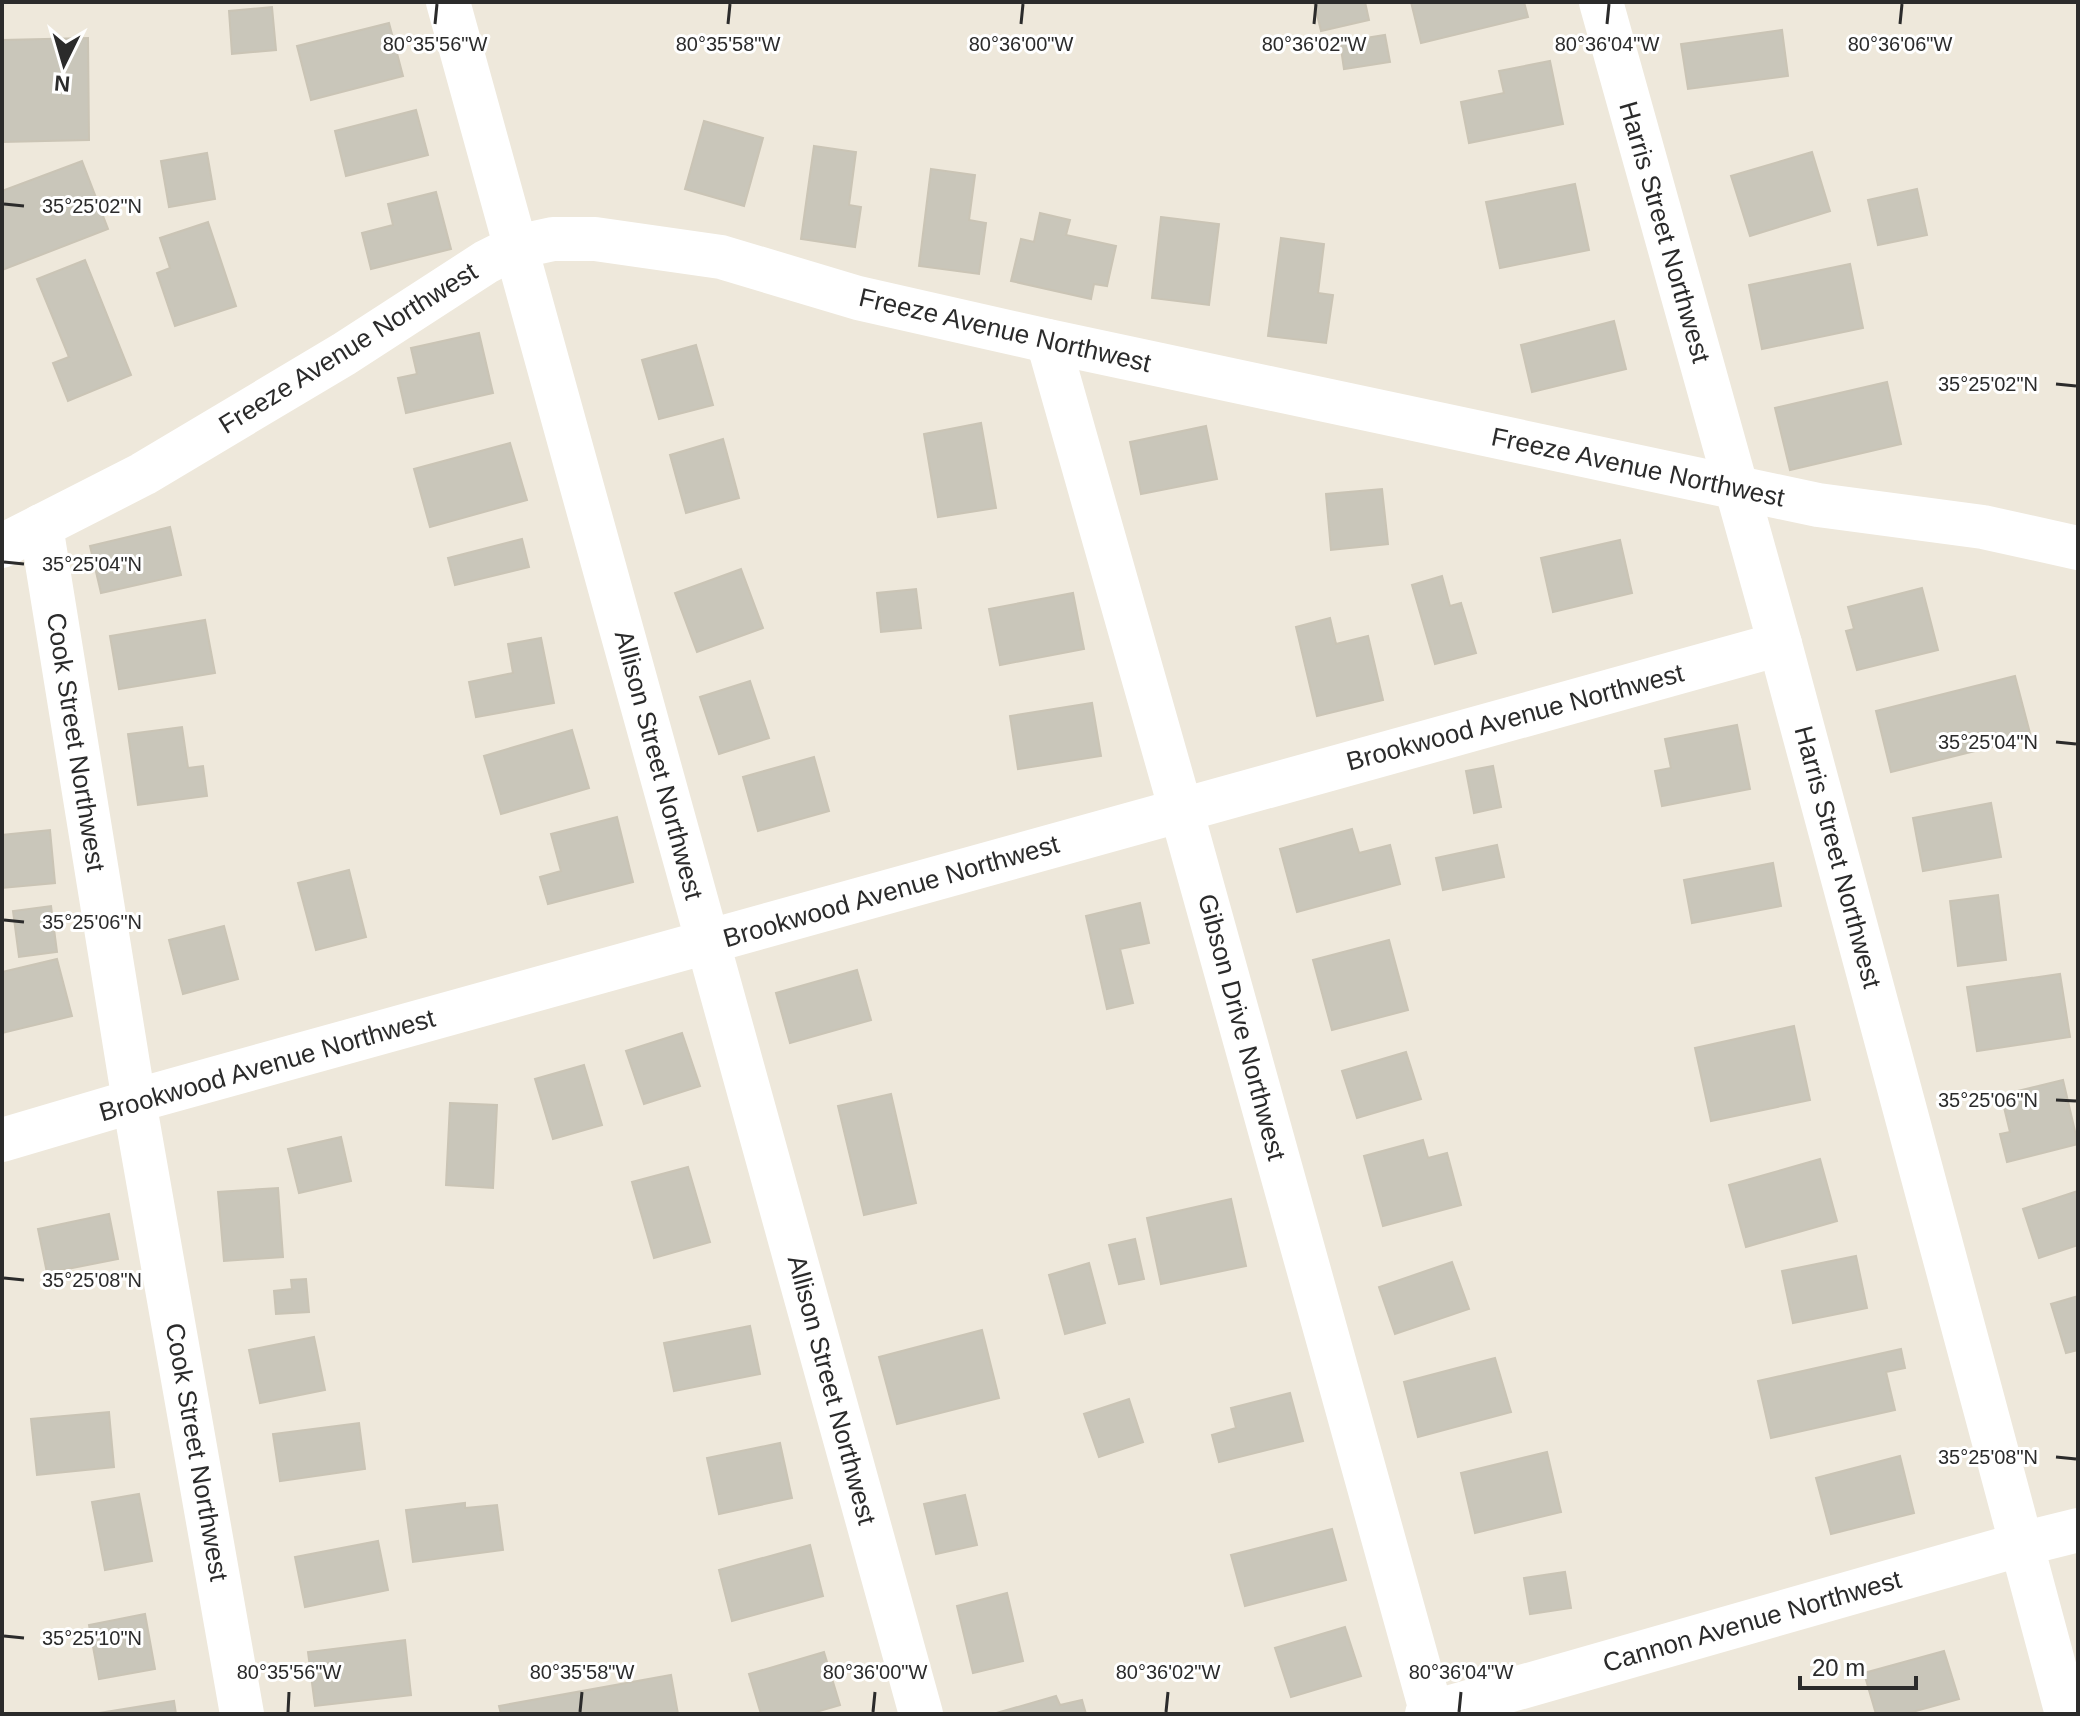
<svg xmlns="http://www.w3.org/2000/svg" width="2080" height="1716" font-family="Arial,sans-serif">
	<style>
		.building { fill: #c9c6ba; stroke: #cac4b5; stroke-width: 2 }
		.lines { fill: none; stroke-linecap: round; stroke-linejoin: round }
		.minor { stroke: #fff; stroke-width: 44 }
		.ticks { fill: none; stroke: #2b2b2b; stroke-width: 3 }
		.labels { text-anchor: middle; stroke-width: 6; stroke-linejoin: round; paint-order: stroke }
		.street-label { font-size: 26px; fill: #2b2b2b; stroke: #fff }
		.ticks-label { font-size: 20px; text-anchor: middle; fill: #2b2b2b; stroke: #fff; stroke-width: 6; stroke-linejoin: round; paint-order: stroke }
	</style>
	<rect width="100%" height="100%" fill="#eee8db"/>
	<g class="building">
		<polygon points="1314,2 1365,2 1369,20 1321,31"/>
		<polygon points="1411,2 1524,2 1528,17 1421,43"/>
		<polygon points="272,7 276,50 232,54 229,11"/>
		<polygon points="389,23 403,76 311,100 297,46"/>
		<polygon points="1782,30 1788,76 1688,89 1681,44"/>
		<polygon points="1385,35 1390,62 1344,69 1340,42"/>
		<polygon points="88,38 89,140 2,142 2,40"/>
		<polygon points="1550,61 1563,124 1469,143 1461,102 1504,93 1499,71"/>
		<polygon points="416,110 428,155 346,176 335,131"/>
		<polygon points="704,121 763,138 744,206 685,189"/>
		<polygon points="814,146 856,152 849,205 861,207 855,247 801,239"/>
		<polygon points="1812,152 1830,211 1750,236 1731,176"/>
		<polygon points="207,153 215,199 169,207 161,161"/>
		<polygon points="82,161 108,229 2,270 2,191"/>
		<polygon points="931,169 975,175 969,220 986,223 979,274 919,266"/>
		<polygon points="1575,184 1589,250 1500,268 1486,202"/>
		<polygon points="1917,189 1927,235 1878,245 1868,200"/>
		<polygon points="436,192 451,249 371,269 362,233 393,225 388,204"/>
		<polygon points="1040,213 1070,220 1066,235 1116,246 1107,286 1094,284 1091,299 1011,281 1021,239 1034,242"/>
		<polygon points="1161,217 1219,224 1209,305 1152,298"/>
		<polygon points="208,222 236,306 175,326 157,273 170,268 160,238"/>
		<polygon points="1281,238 1324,244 1318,293 1333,295 1326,343 1268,336"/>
		<polygon points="85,260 131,375 68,401 53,363 69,357 37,279"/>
		<polygon points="1850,264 1863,328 1762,349 1749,285"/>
		<polygon points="1614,321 1626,369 1532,392 1521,345"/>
		<polygon points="479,333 493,393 406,413 398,378 417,374 411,348"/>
		<polygon points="696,345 713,405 659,419 642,360"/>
		<polygon points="1887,382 1901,444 1790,470 1775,408"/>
		<polygon points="981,423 996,508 938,517 924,434"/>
		<polygon points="1206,426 1217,479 1141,494 1130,442"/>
		<polygon points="723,439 739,498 686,513 670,455"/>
		<polygon points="510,443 527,500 430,527 414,469"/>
		<polygon points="1382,489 1388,544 1331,550 1326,494"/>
		<polygon points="170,527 181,575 101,593 90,546"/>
		<polygon points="522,539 529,567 455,585 448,558"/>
		<polygon points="1620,540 1632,593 1553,612 1541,558"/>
		<polygon points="741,569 763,628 697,652 675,593"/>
		<polygon points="1442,576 1450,606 1461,603 1476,653 1435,664 1412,585"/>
		<polygon points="1922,588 1938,650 1857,670 1846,631 1854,629 1848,607"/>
		<polygon points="916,589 921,628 881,632 877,593"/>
		<polygon points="1073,593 1084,649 1000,665 989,609"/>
		<polygon points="1330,618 1336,644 1368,636 1383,700 1317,716 1296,627"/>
		<polygon points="205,620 215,673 119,689 110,636"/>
		<polygon points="541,638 554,703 476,717 469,682 513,673 508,644"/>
		<polygon points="2015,676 2031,737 1891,772 1876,711"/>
		<polygon points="750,681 769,738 719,754 700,697"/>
		<polygon points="1092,703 1101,756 1018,769 1010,716"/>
		<polygon points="1737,725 1750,789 1662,806 1655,771 1671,768 1665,739"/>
		<polygon points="182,727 188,768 203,766 207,796 138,805 128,734"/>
		<polygon points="572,730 589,788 501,814 484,756"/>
		<polygon points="814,757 829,811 758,831 743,777"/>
		<polygon points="1493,766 1501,807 1474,813 1466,771"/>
		<polygon points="1991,803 2001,857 1923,871 1913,818"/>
		<polygon points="617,817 633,882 548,904 540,877 561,871 551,834"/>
		<polygon points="1352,829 1359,853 1390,845 1400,884 1297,912 1280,849"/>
		<polygon points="50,830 55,883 2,888 2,835"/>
		<polygon points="1497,845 1504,877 1443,890 1436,858"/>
		<polygon points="1773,863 1781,906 1692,923 1684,880"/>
		<polygon points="349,870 366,937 316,950 298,883"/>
		<polygon points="1998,895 2006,960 1958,966 1950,901"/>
		<polygon points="1140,903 1149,943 1120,949 1133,1003 1107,1009 1086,916"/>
		<polygon points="51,906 57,952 19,957 13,911"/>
		<polygon points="224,926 238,979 183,994 169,940"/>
		<polygon points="1389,940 1408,1010 1332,1030 1313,960"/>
		<polygon points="57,959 72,1016 2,1033 2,972"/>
		<polygon points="857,970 871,1020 790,1043 776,993"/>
		<polygon points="2060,974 2070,1037 1977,1051 1967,987"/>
		<polygon points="1794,1026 1810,1100 1711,1121 1695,1048"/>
		<polygon points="682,1033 700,1086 644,1104 626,1051"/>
		<polygon points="1406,1052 1421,1099 1357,1118 1342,1071"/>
		<polygon points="584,1065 602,1125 553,1139 535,1079"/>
		<polygon points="2063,1080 2078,1144 2007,1162 2000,1134 2010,1132 2001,1095"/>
		<polygon points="891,1094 916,1203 864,1215 838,1106"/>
		<polygon points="450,1103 497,1105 493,1188 446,1185"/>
		<polygon points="341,1137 351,1181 299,1193 288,1149"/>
		<polygon points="1423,1140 1428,1158 1447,1153 1461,1205 1383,1226 1364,1156"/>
		<polygon points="1820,1159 1837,1221 1746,1247 1729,1185"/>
		<polygon points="688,1167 710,1242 654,1258 632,1182"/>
		<polygon points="278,1188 283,1257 224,1261 218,1192"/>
		<polygon points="2078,1191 2078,1245 2039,1258 2023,1209"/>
		<polygon points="1231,1199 1246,1266 1161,1284 1147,1218"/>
		<polygon points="109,1214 118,1259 47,1273 38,1229"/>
		<polygon points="1135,1239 1144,1279 1119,1284 1109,1245"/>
		<polygon points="1856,1256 1867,1308 1793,1323 1782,1271"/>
		<polygon points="1452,1262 1469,1309 1395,1334 1379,1287"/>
		<polygon points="1089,1263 1105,1323 1065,1334 1049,1275"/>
		<polygon points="306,1279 309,1312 276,1314 274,1291 292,1289 291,1280"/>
		<polygon points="2078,1296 2078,1350 2066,1353 2051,1304"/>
		<polygon points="750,1326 760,1374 674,1391 664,1343"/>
		<polygon points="982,1330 999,1398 897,1424 879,1357"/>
		<polygon points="314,1337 325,1390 260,1403 249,1350"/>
		<polygon points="1901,1349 1905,1368 1886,1372 1895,1410 1771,1438 1758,1381"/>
		<polygon points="1495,1358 1511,1412 1418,1437 1404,1382"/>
		<polygon points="1290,1393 1303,1441 1219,1462 1212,1435 1236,1428 1231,1408"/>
		<polygon points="1129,1399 1143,1442 1099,1457 1084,1414"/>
		<polygon points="109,1412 114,1467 37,1475 31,1419"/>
		<polygon points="359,1423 365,1469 280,1481 273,1434"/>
		<polygon points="780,1443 792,1498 719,1514 707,1458"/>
		<polygon points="1547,1452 1561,1512 1475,1533 1461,1473"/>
		<polygon points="1900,1456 1914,1513 1831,1534 1816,1478"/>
		<polygon points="139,1494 152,1561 105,1570 92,1502"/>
		<polygon points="965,1495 977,1545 936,1554 924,1504"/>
		<polygon points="465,1503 465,1508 497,1505 503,1550 413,1562 406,1510"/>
		<polygon points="1332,1529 1346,1580 1245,1606 1231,1555"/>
		<polygon points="378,1541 388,1590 305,1607 295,1557"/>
		<polygon points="810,1545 823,1596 732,1621 719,1570"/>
		<polygon points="1565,1572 1571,1608 1530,1614 1524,1578"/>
		<polygon points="1007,1593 1023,1661 973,1673 957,1606"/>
		<polygon points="145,1614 155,1669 99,1679 89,1625"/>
		<polygon points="1345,1627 1361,1676 1291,1697 1275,1648"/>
		<polygon points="405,1640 411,1695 315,1706 308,1652"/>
		<polygon points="1944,1651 1959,1699 1905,1714 1876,1714 1864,1673"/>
		<polygon points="824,1652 840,1705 809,1714 761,1714 749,1674"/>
		<polygon points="671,1675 678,1714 501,1714 499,1706"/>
		<polygon points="1056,1696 1060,1705 1082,1700 1086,1714 993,1714"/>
		<polygon points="174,1701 176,1714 93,1714"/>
	</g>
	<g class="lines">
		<g class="minor">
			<polyline points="448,2 921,1714"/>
			<polyline points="1601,2 1780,644 2067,1714"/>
			<polyline points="1048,341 1188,835 1432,1714"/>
			<polyline points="41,526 134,1101 242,1714"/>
			<polyline points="2,546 143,474 344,354 486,262 516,247 553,239 595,239 721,257 858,298 1048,341 1818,505 1983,527 2078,548"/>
			<polyline points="2,1140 134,1101 1780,644"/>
			<polyline points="1427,1714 2022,1544 2078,1530"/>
		</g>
	</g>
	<path class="ticks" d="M435,24L437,4M728,24L730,4M1021,24L1023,4M1314,24L1316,4M1607,24L1609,4M1900,24L1902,4M4,204L24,206M2056,384L2076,386M4,562L24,564M2056,742L2076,744M4,920L24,922M2056,1100L2076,1101M4,1278L24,1280M2056,1457L2076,1459M4,1636L24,1638M288,1712L289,1692M580,1712L582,1692M873,1712L875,1692M1166,1712L1168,1692M1459,1712L1461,1692"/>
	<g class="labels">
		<g class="street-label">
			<text transform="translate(1665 232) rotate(74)" y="9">Harris Street Northwest</text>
			<text transform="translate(1005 330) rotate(13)" y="9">Freeze Avenue Northwest</text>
			<text transform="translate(348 348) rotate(-32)" y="9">Freeze Avenue Northwest</text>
			<text transform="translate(1638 467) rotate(12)" y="9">Freeze Avenue Northwest</text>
			<text transform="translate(1515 717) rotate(-15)" y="9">Brookwood Avenue Northwest</text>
			<text transform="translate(76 742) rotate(81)" y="9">Cook Street Northwest</text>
			<text transform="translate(659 765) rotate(75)" y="9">Allison Street Northwest</text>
			<text transform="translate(1838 857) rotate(75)" y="9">Harris Street Northwest</text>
			<text transform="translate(891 891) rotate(-16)" y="9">Brookwood Avenue Northwest</text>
			<text transform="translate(1242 1027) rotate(75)" y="9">Gibson Drive Northwest</text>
			<text transform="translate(267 1065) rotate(-16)" y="9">Brookwood Avenue Northwest</text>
			<text transform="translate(832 1390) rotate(75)" y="9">Allison Street Northwest</text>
			<text transform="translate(197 1452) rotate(80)" y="9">Cook Street Northwest</text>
			<text transform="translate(1752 1621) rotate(-16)" y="9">Cannon Avenue Northwest</text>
		</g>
	</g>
	<g class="ticks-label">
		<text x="435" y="51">80°35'56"W</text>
		<text x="728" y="51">80°35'58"W</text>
		<text x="1021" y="51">80°36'00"W</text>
		<text x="1314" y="51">80°36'02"W</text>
		<text x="1607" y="51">80°36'04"W</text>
		<text x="1900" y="51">80°36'06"W</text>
		<text x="92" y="213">35°25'02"N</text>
		<text x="1988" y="391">35°25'02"N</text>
		<text x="92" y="571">35°25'04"N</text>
		<text x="1988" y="749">35°25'04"N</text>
		<text x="92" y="929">35°25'06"N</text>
		<text x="1988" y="1107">35°25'06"N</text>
		<text x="92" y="1287">35°25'08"N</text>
		<text x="1988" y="1464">35°25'08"N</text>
		<text x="92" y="1645">35°25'10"N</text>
		<text x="289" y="1679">80°35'56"W</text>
		<text x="582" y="1679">80°35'58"W</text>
		<text x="875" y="1679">80°36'00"W</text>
		<text x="1168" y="1679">80°36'02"W</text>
		<text x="1461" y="1679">80°36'04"W</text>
	</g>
	<rect width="2080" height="1716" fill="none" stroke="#2b2b2b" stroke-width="8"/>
	<g transform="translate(64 64) rotate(185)" stroke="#ffffff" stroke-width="6" paint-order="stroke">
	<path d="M0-6L14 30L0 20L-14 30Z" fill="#2b2b2b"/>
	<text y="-12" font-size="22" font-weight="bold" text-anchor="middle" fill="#2b2b2b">N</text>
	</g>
	<path d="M1800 1676v12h116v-12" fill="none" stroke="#2b2b2b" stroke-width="4"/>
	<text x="1812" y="1676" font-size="24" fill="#2b2b2b" stroke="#ffffff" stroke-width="6" paint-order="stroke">20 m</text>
</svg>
